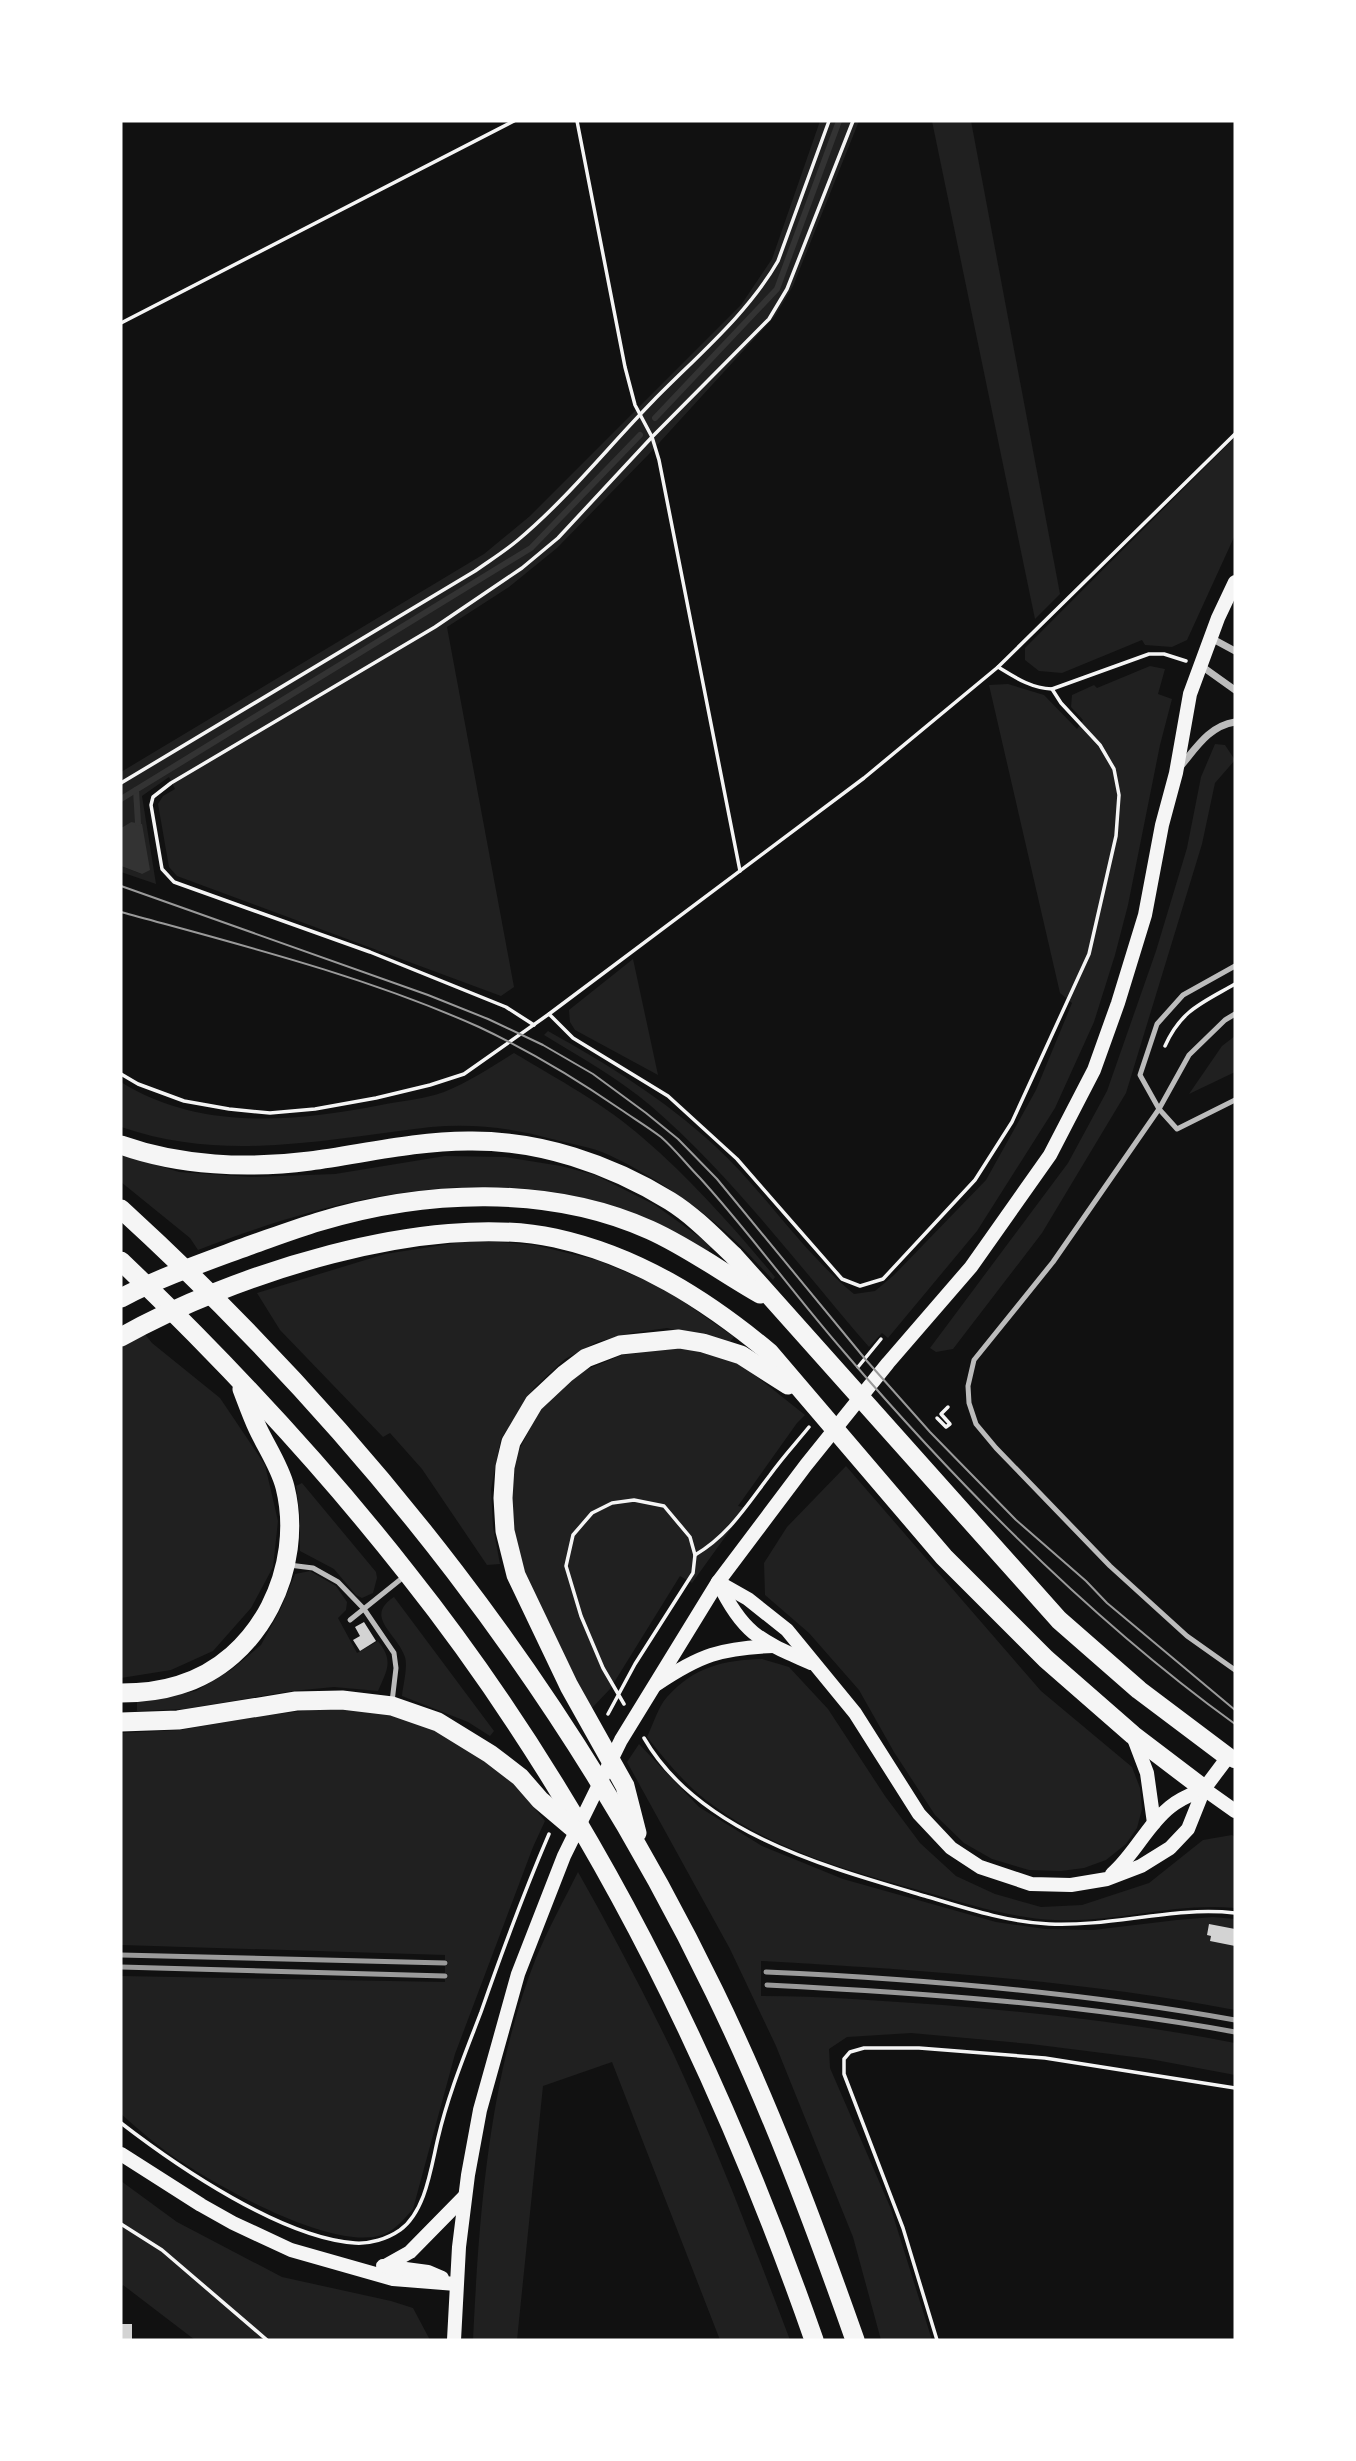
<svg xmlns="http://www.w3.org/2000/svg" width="1356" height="2461" font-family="'PT Sans Narrow',sans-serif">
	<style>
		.green { fill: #202020 }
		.water { fill: #333 }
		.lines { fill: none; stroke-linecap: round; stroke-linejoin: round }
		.stream { stroke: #333; stroke-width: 6 }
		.building { fill: #d3d3d3 }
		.path { stroke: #f5f5f5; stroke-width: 3.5 }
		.service { stroke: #bcbcbc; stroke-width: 5 }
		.minor { stroke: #bcbcbc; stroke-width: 7 }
		.secondary { stroke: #f5f5f5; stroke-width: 14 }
		.trunk { stroke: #f5f5f5; stroke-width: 19 }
		.tram { stroke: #9a9a9a; stroke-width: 2 }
		.rail { stroke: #9a9a9a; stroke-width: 5 }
	</style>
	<rect width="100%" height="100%" fill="#111"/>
	<g class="green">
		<polygon points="820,121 859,121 793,286 775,316 649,454 557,548 509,587 447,627 514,987 501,996 177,876 169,867 158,804 163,796 175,789 169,777 142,796 156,884 121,872 121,866 142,874 131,822 121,828 121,772 484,554 530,516 741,305 772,259"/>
		<polygon points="932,121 971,121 1060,594 1035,619"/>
		<polygon points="1235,437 1235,535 1187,640 1172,647 1145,645 1142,640 1062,673 1039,671 1025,660 1025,648"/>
		<path d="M1150,666L1165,669L1158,694L1172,699L1160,745L1128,905L1115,955L1094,1022L1055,1108L977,1231L888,1338L882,1333L869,1347C798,1265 733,1177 651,1106C618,1078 580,1057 544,1035L548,1031C609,1065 664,1099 715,1146C765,1192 801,1251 854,1294L875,1291L894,1275L986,1180L1036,1090L1072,1003L1060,993L989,685L1008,684L1044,695L1077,729L1083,720L1071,707L1072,695L1094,685L1097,688Z"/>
		<polygon points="1215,744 1225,745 1235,760 1215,783 1202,844 1126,1093 1042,1233 953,1349 936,1352 930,1348 1068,1163 1107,1091 1156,951 1187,848 1201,777"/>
		<polygon points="633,959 658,1075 575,1030 570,1022 569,1010"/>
		<polygon points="1235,1036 1235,1072 1189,1094 1222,1046"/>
		<path d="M514,1053C557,1079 605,1104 643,1138C692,1180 734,1228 775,1277L773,1280C758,1265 744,1248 728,1234C694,1203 651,1175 609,1155C592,1147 571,1144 552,1139C512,1128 473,1123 431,1127C325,1139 226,1163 121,1127V1082C199,1131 295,1122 381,1105C401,1101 424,1099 444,1092C469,1082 491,1067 514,1053Z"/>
		<path d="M121,1154L179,1172L251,1177L335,1174L445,1156L505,1157L561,1166L595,1175L655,1205L712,1246L708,1251C675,1233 643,1215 607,1204C469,1164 328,1200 198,1250L190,1238L121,1182Z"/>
		<polygon points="475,1240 534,1245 597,1260 664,1288 734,1337 729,1343 667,1328 631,1333 597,1342 565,1359 534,1388 501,1439 491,1489 493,1527 500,1564 487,1565 422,1469 390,1433 383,1437 280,1330 257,1293 385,1254"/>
		<polygon points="144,1333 152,1343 220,1398 265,1465 278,1521 273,1567 251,1608 213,1651 171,1670 121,1678 121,1347"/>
		<polygon points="683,1347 737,1361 805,1415 797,1423 738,1506 746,1508 692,1583 680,1576 610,1689 592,1708 551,1633 522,1569 515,1540 511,1484 515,1458 539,1411 576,1374 622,1355"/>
		<polygon points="846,1466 1041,1691 1132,1767 1140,1788 1142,1809 1137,1828 1126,1844 1106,1860 1084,1868 1061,1871 1029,1870 992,1859 964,1843 935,1815 894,1752 859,1690 809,1633 765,1595 764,1563 787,1527"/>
		<polygon points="302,1483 376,1572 377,1578 373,1593 362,1598 356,1595 334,1569 300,1551 300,1515 296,1486"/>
		<path d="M310,1571L336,1586L347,1602L346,1610L338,1618L357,1653L378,1641C394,1661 387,1670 378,1691L334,1687L292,1691L184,1709L137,1711V1702L196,1691L231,1670L261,1645L281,1608L295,1574Z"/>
		<path d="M394,1597L494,1731L490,1736L468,1722L402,1696C403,1685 408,1667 405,1657C398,1634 363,1617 394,1597Z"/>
		<path d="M762,1659L789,1667L828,1709L885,1796L920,1843L956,1876L995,1894L1041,1907L1082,1905L1149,1883L1203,1840L1232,1835L1235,1837V1908C1175,1902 1115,1923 1055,1920C1010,1918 968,1904 925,1892C853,1872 775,1851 714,1806C688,1788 667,1762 647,1737C653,1725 658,1707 667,1697C694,1667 723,1660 762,1659Z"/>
		<path d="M319,1709C344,1709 370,1708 394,1714C438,1725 484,1751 514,1784C525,1796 535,1809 545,1821L533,1847L455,2054L413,2209C405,2218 396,2229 385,2234C334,2254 214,2184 171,2155C154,2143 137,2128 121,2114V1976L445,1982V1955L121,1945V1733L180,1730L260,1716Z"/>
		<path d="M639,1744L699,1807L762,1846L843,1879L996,1922L1045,1929L1093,1930L1177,1920L1213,1917L1235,1919V2010C1079,1980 920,1970 761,1961V1996C822,1996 883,2001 943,2005C1041,2013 1139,2024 1235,2043V2075L1150,2059L1031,2044L911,2033L847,2037L829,2049L830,2068L891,2209L932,2340H881L853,2237L776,2046L730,1949L627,1762Z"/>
		<path d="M578,1872C612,1932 644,1993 674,2055C717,2148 754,2245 790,2340H720L612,2062L543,2086L517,2340H473C479,2215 489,2076 536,1958C548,1929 564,1900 578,1872Z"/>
		<polygon points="121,2181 177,2222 282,2277 391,2301 413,2308 430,2340 195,2340 123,2285 121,2288"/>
	</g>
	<polygon class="water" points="131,822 142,824 150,870 142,874 121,866 121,828"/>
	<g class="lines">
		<g class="stream">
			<polyline points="655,418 777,289 839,121"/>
			<polyline points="136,790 138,823"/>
			<polyline points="121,799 531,548 640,435"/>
		</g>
	</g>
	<g class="building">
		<polygon points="364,1622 376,1641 360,1651 353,1640 360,1636 355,1627"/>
		<polygon points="1209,1924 1235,1929 1235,1946 1210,1941 1211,1936 1207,1935"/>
		<rect x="121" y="2324" width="11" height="16"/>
	</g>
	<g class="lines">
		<g class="path">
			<polyline points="577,121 625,367 635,405 652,437 659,460 740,871"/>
			<polyline points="121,323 514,121"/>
			<path d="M998,667C1016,678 1031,688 1052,689L1149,654H1164L1186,661"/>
			<path d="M121,783L475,571C489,561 505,551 518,540C568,498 608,447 653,401C696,357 747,315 778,261L829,121"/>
			<polyline points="549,1014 573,1038 668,1096 737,1159 842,1279 860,1286 883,1279 975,1180 1012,1122 1089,954 1116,836 1119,795 1114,769 1100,745 1061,703 1052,689"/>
			<polyline points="534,1025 506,1007 370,952 174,882 162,869 151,805 153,797 171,783 435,627 522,568 558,538 652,437 769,319 787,289 853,121"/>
			<path d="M1165,1046C1181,1010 1202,1003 1235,984"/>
			<polyline points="121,1074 138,1084 184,1101 229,1109 270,1113 315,1109 376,1098 430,1085 464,1074 549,1014 864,778 998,667 1235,434"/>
			<polyline points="858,1367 881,1339"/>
			<polyline points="937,1418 946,1427 950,1424 941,1414 948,1407"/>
			<path d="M695,1555C729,1535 747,1505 770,1475C782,1458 796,1443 809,1427"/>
			<polyline points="608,1714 635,1664 693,1573 695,1555 690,1537 664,1506 634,1500 612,1503 592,1513 573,1535 566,1566 581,1616 603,1668 624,1704"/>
			<path d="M644,1738C699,1833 826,1867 925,1896C965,1908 1007,1922 1049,1924C1112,1927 1173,1906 1235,1913"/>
			<path d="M121,2123C178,2167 282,2238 355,2243C370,2244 387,2239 400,2230C426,2211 431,2167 438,2138C448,2095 465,2054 481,2012C502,1952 524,1892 549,1834"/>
			<polyline points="121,2224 162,2250 267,2340"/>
			<polyline points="937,2340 903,2228 844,2074 844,2059 850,2052 864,2048 919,2048 1045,2058 1235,2088"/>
		</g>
		<g class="service">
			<polyline points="1235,966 1183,995 1157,1024 1140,1075 1159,1109 1177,1129 1235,1100"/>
			<polyline points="1235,1014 1225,1020 1189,1055 1159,1109 1053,1262 974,1360 968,1386 969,1403 976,1424 996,1448 1110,1566 1187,1636 1235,1670"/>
			<polyline points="289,1565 313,1568 338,1582 364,1609 394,1653 396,1668 392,1702"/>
			<polyline points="350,1620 406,1575"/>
		</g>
		<g class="minor">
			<polyline points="1211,638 1235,651"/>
			<polyline points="1200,665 1235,690"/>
			<path d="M1180,767C1196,748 1209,726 1235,722"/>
		</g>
		<g class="secondary">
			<polyline points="718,1582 748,1599 787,1630 855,1713 919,1814 951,1848 980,1867 1031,1884 1071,1885 1107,1879 1141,1866 1170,1848 1188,1829 1204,1789 1228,1757 1234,1761"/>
			<path d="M718,1582C743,1634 759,1640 811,1663"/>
			<path d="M657,1684C700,1655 721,1648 773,1646"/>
			<polyline points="1133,1736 1147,1773 1154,1823"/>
			<polyline points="1204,1789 1235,1811"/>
			<path d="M1112,1874C1135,1854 1147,1825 1170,1807C1181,1798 1192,1794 1204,1789"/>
			<polyline points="121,2154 201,2205 233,2223 291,2250 393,2279 456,2284"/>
			<polyline points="383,2266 428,2272 442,2278"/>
			<polyline points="385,2266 410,2252 465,2196"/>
			<polyline points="454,2340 459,2247 468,2175 480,2110 518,1974 564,1856 621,1740 718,1582 806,1465 888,1363 971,1267 1050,1155 1094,1070 1118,1003 1145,915 1162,825 1176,773 1190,694 1218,618 1235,582"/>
		</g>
		<g class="trunk">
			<path d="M121,1145C180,1166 248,1169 310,1161C362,1154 415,1141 468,1141C539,1140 610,1164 670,1201C694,1216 714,1237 734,1256L1059,1620L1139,1690L1228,1757"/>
			<path d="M121,1209C364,1431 570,1693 714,1991C769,2104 813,2221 855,2340"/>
			<path d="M121,1261C223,1359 320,1462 407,1573C589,1802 718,2065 814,2340"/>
			<path d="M121,1298C161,1277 205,1262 248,1246C271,1238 295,1229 318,1222C423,1190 548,1184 650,1230C688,1247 723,1273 760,1294"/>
			<path d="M121,1337C231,1275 428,1211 555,1238C637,1256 705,1299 769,1352L944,1557L1046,1659L1133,1735L1204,1789"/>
			<path d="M121,1693C141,1693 160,1691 179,1685C260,1661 305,1567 285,1487C280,1467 267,1448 258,1429C252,1416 247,1402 242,1389"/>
			<polyline points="121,1722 178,1720 296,1701 342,1700 392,1706 438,1722 490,1754 520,1777 540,1800 579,1833"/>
			<polyline points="637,1833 625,1786 569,1686 516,1575 505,1531 503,1498 505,1467 511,1442 534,1403 565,1374 586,1358 620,1345 679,1339 703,1343 741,1355 788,1385"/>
		</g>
		<g class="tram">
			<polyline points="121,886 428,995 488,1019 543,1045 593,1074 646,1113 678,1139 717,1179 866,1360 930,1432 1016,1520 1086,1581 1107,1603 1235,1710"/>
			<path d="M121,912C241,945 365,976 479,1027C528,1050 575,1078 620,1109C633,1118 648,1127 661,1137C675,1149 687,1165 700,1178C751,1234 795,1296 845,1353C959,1486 1093,1621 1235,1724"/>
		</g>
		<g class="rail">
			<polyline points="121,1955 445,1963"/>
			<polyline points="121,1967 445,1976"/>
			<path d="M766,1972C924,1979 1080,1992 1235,2020"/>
			<path d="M767,1985C924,1993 1080,2004 1235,2032"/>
		</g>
	</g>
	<rect width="1356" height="2461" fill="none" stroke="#ffffff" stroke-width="245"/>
</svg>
